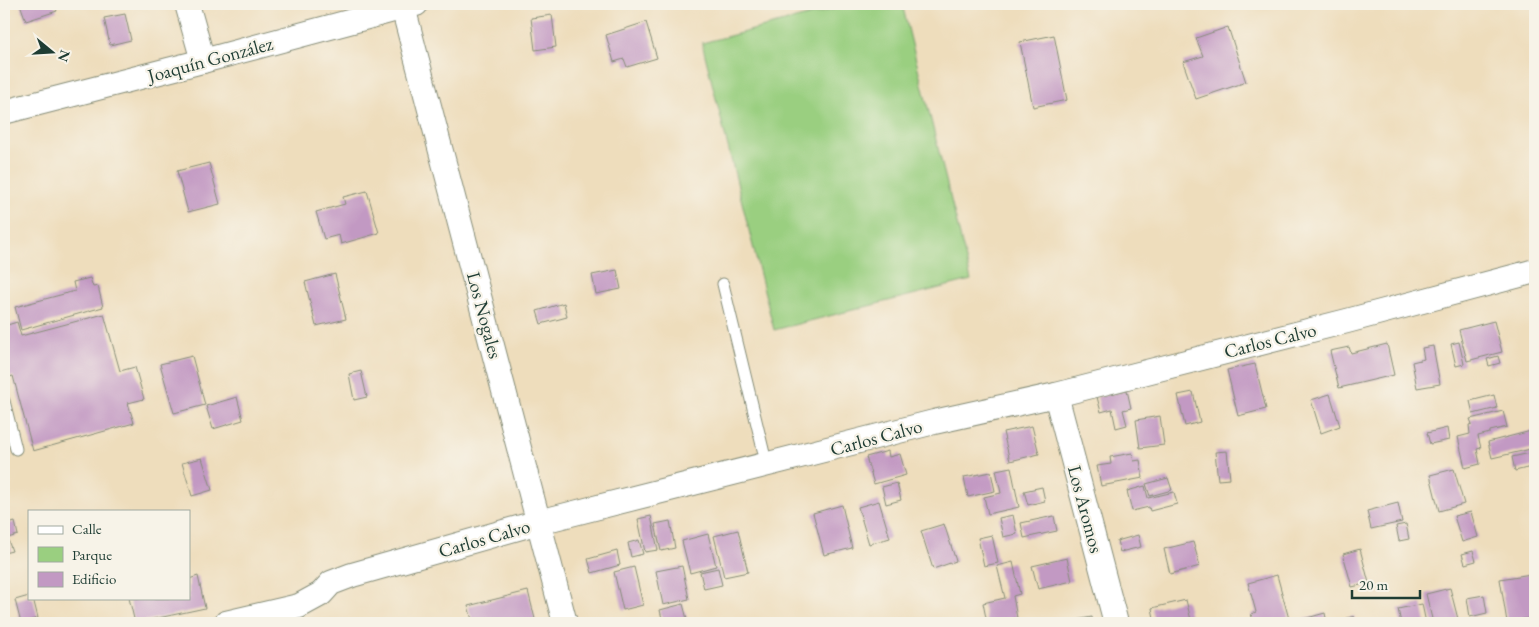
<svg xmlns="http://www.w3.org/2000/svg" width="1539" height="627" font-family="'EB Garamond',serif">
	<style>
		.green { fill: #9acf80; stroke: #5c865a }
		.building { fill: #c299c3 }
		.lines { fill: none; stroke-linecap: round; stroke-linejoin: round }
		.lane-casing { stroke: #868d78; stroke-width: 13 }
		.street-casing { stroke: #868d78; stroke-width: 26 }
		.lane { stroke: #fff; stroke-width: 11 }
		.street { stroke: #fff; stroke-width: 24 }
		.labels { text-anchor: middle; stroke-width: 4.5; stroke-linejoin: round; paint-order: stroke }
		.street-label { font-size: 19px; fill: #1f3d34; stroke: #f7f3e8 }
	</style>
	<rect width="100%" height="100%" fill="#f7f3e8"/>
	<filter id="ink" filterUnits="userSpaceOnUse"><feTurbulence type="fractalNoise" baseFrequency=".02" numOctaves="2"/><feDisplacementMap in="SourceGraphic" scale="10" xChannelSelector="R" yChannelSelector="G"/><feConvolveMatrix kernelMatrix="1 2 1 2 8 2 1 2 1" color-interpolation-filters="sRGB"/></filter>
	<filter id="wash" filterUnits="userSpaceOnUse"><feTurbulence type="fractalNoise" baseFrequency=".0096" numOctaves="4" result="noise"/><feDisplacementMap in="SourceGraphic" scale="20" xChannelSelector="R" yChannelSelector="G"/><feGaussianBlur stdDeviation="1.12" result="paint"/><feColorMatrix in="noise" values="0 0 0 0 0 0 0 0 0 0 0 0 0 0 0 0 0 1.4 0 .05"/><feComposite in="paint" operator="in"/></filter>
	<g filter="url(#wash)">
		<rect width="100%" height="100%" fill="#eeddbc"/>
		<polygon class="green" points="854,4 902,4 971,280 774,330 702,43"/>
		<g id="blocks">
			<g class="building">
				<polygon points="20,4 54,4 57,11 26,21"/>
				<polygon points="125,14 131,40 110,45 104,18"/>
				<polygon points="552,15 556,47 535,50 531,18"/>
				<polygon points="646,22 657,58 627,67 624,59 614,62 606,35"/>
				<polygon points="1228,27 1246,82 1196,99 1183,62 1203,56 1196,38"/>
				<polygon points="1054,35 1067,100 1033,107 1020,42"/>
				<polygon points="209,163 220,204 188,212 177,171"/>
				<polygon points="367,191 379,233 341,244 339,235 324,239 316,212 345,204 343,197"/>
				<polygon points="617,270 621,289 596,294 592,275"/>
				<polygon points="335,274 346,319 316,326 305,282"/>
				<polygon points="90,278 93,287 98,286 103,307 21,330 15,307 75,291 73,282"/>
				<polygon points="564,303 567,317 541,324 537,311"/>
				<polygon points="104,314 120,371 135,367 144,399 128,403 134,423 33,451 13,376 9,377 4,359 4,326 17,322 21,336"/>
				<polygon points="1494,321 1502,352 1467,361 1459,330"/>
				<polygon points="1459,342 1464,364 1456,366 1451,344"/>
				<polygon points="1387,344 1394,375 1339,388 1330,351 1349,347 1351,353"/>
				<polygon points="1433,346 1440,384 1417,388 1412,362 1424,359 1422,348"/>
				<polygon points="192,356 205,405 174,413 160,364"/>
				<polygon points="1498,356 1500,363 1489,366 1487,359"/>
				<polygon points="1255,364 1266,409 1238,416 1227,370"/>
				<polygon points="361,371 367,397 354,400 349,374"/>
				<polygon points="1127,390 1131,408 1123,410 1127,425 1116,428 1112,409 1101,412 1097,397"/>
				<polygon points="1193,392 1200,422 1185,426 1178,395"/>
				<polygon points="1330,394 1340,426 1321,433 1311,400"/>
				<polygon points="1494,395 1497,408 1473,414 1470,401"/>
				<polygon points="237,397 243,420 213,429 206,406"/>
				<polygon points="1503,411 1507,427 1490,431 1490,433 1478,436 1481,448 1477,449 1480,464 1465,468 1458,437 1470,434 1469,425 1472,424 1470,419"/>
				<polygon points="1160,416 1164,445 1140,448 1136,420"/>
				<polygon points="1032,426 1039,454 1010,461 1003,432"/>
				<polygon points="1447,428 1449,440 1430,444 1427,433"/>
				<polygon points="1535,430 1535,448 1492,458 1488,442"/>
				<polygon points="888,451 889,457 900,454 906,475 874,484 866,457"/>
				<polygon points="1227,451 1230,479 1218,480 1215,452"/>
				<polygon points="1535,452 1535,466 1515,471 1512,457"/>
				<polygon points="1132,453 1134,461 1140,460 1143,478 1101,486 1097,466 1111,464 1110,457"/>
				<polygon points="202,458 212,490 192,496 182,463"/>
				<polygon points="1011,467 1019,507 988,514 984,497 1001,493 996,470"/>
				<polygon points="1454,469 1464,504 1439,511 1430,475"/>
				<polygon points="991,472 995,491 968,497 964,477"/>
				<polygon points="1168,478 1172,490 1150,496 1146,484"/>
				<polygon points="897,483 901,500 886,504 882,487"/>
				<polygon points="1145,486 1148,498 1174,492 1177,504 1150,511 1149,507 1132,511 1127,491"/>
				<polygon points="1042,487 1045,501 1028,505 1024,491"/>
				<polygon points="879,501 890,538 869,544 858,507"/>
				<polygon points="1398,503 1402,522 1371,529 1367,511"/>
				<polygon points="842,505 852,548 824,555 813,513"/>
				<polygon points="1471,512 1478,537 1462,542 1454,516"/>
				<polygon points="1013,515 1017,534 1003,537 999,518"/>
				<polygon points="651,516 658,550 645,552 638,519"/>
				<polygon points="1054,516 1057,531 1024,538 1021,523"/>
				<polygon points="670,521 675,548 661,551 655,524"/>
				<polygon points="15,522 18,535 4,539 4,525"/>
				<polygon points="944,524 956,561 933,569 921,531"/>
				<polygon points="1406,524 1409,539 1399,541 1396,526"/>
				<polygon points="738,530 748,572 724,577 714,536"/>
				<polygon points="708,534 716,566 690,573 682,541"/>
				<polygon points="992,535 998,563 984,566 978,538"/>
				<polygon points="1138,535 1141,547 1120,552 1117,541"/>
				<polygon points="8,540 12,551 4,553 4,541"/>
				<polygon points="639,540 643,554 631,557 628,543"/>
				<polygon points="1193,542 1200,566 1170,574 1164,549"/>
				<polygon points="1360,549 1369,583 1352,587 1343,554"/>
				<polygon points="617,551 620,565 592,573 588,559"/>
				<polygon points="1473,551 1476,561 1465,564 1462,554"/>
				<polygon points="1067,558 1072,581 1038,589 1032,566"/>
				<polygon points="1013,562 1020,594 1013,596 1017,618 987,623 983,603 1005,598 997,566"/>
				<polygon points="682,566 689,599 663,605 656,571"/>
				<polygon points="634,567 643,605 623,610 614,572"/>
				<polygon points="718,568 722,585 704,589 700,572"/>
				<polygon points="1531,574 1535,596 1535,617 1507,622 1500,579"/>
				<polygon points="1277,575 1289,619 1274,623 1254,623 1251,614 1256,612 1248,583"/>
				<polygon points="198,576 205,608 135,623 129,598 189,598 189,579"/>
				<polygon points="1450,588 1459,623 1433,623 1426,594"/>
				<polygon points="528,591 536,623 473,623 468,606"/>
				<polygon points="1484,595 1487,613 1470,617 1467,598"/>
				<polygon points="29,596 29,598 33,598 38,618 21,623 15,600"/>
				<polygon points="1186,600 1191,620 1178,623 1155,623 1152,608"/>
				<polygon points="683,604 688,623 663,623 660,610"/>
				<polygon points="1422,604 1426,623 1401,623 1398,609"/>
				<polygon points="1325,613 1327,623 1289,623"/>
				<polygon points="1354,616 1356,623 1332,623"/>
				<polygon points="1092,617 1093,623 1065,623 1065,622"/>
			</g>
		</g>
	</g>
	<g filter="url(#ink)">
		<use href="#blocks" fill-opacity="0" stroke="#868d78" stroke-width="1"/>
		<g class="lines">
			<g class="lane-casing">
				<g id="lane">
					<polyline points="723,284 767,466"/>
					<polyline points="4,401 16,449"/>
				</g>
			</g>
			<g class="street-casing">
				<g id="street">
					<polyline points="187,4 203,61"/>
					<polyline points="403,7 565,623"/>
					<polyline points="4,112 203,61 416,4"/>
					<polyline points="1056,395 1116,623"/>
					<polyline points="226,623 299,606 321,594 331,583 352,575 539,522 934,422 1056,395 1347,321 1535,271"/>
				</g>
			</g>
			<use href="#lane" class="lane"/>
			<use href="#street" class="street"/>
		</g>
	</g>
	<g class="labels">
		<g class="street-label">
			<text transform="translate(210 59) rotate(-15)" y="7">Joaquín González</text>
			<text transform="translate(485 315) rotate(75)" y="7">Los Nogales</text>
			<text transform="translate(1270 340) rotate(-14)" y="7">Carlos Calvo</text>
			<text transform="translate(876 437) rotate(-15)" y="7">Carlos Calvo</text>
			<text transform="translate(1086 509) rotate(75)" y="7">Los Aromos</text>
			<text transform="translate(484 538) rotate(-16)" y="7">Carlos Calvo</text>
		</g>
	</g>
	<rect width="1539" height="627" fill="none" stroke="#f7f3e8" stroke-width="20"/>
	<rect x="28" y="510" width="162" height="90" fill="#f7f3e8" stroke="#a1aaa0"/>
	<rect x="38" y="526" width="25" height="8" fill="#ffffff" stroke="#a1aaa0"/>
	<text x="72" y="534" font-size="15" fill="#1f3d34">Calle</text>
	<rect x="38" y="547" width="25" height="15" fill="#9acf80" stroke="#a1aaa0"/>
	<text x="72" y="560" font-size="15" fill="#1f3d34">Parque</text>
	<rect x="38" y="572" width="25" height="15" fill="#c299c3" stroke="#a1aaa0"/>
	<text x="72" y="584" font-size="15" fill="#1f3d34">Edificio</text>
	<g transform="translate(52 52) rotate(108)" stroke="#f7f3e8" stroke-width="4" paint-order="stroke">
	<path d="M0-4L9 19L0 12L-9 19Z" fill="#1f3d34"/>
	<text y="-8" font-size="14" font-weight="bold" text-anchor="middle" fill="#1f3d34">N</text>
	</g>
	<path d="M1352 590v8h68v-8" fill="none" stroke="#1f3d34" stroke-width="2.5"/>
	<text x="1359" y="590" font-size="15" fill="#1f3d34" stroke="#f7f3e8" stroke-width="4" paint-order="stroke">20 m</text>
</svg>
